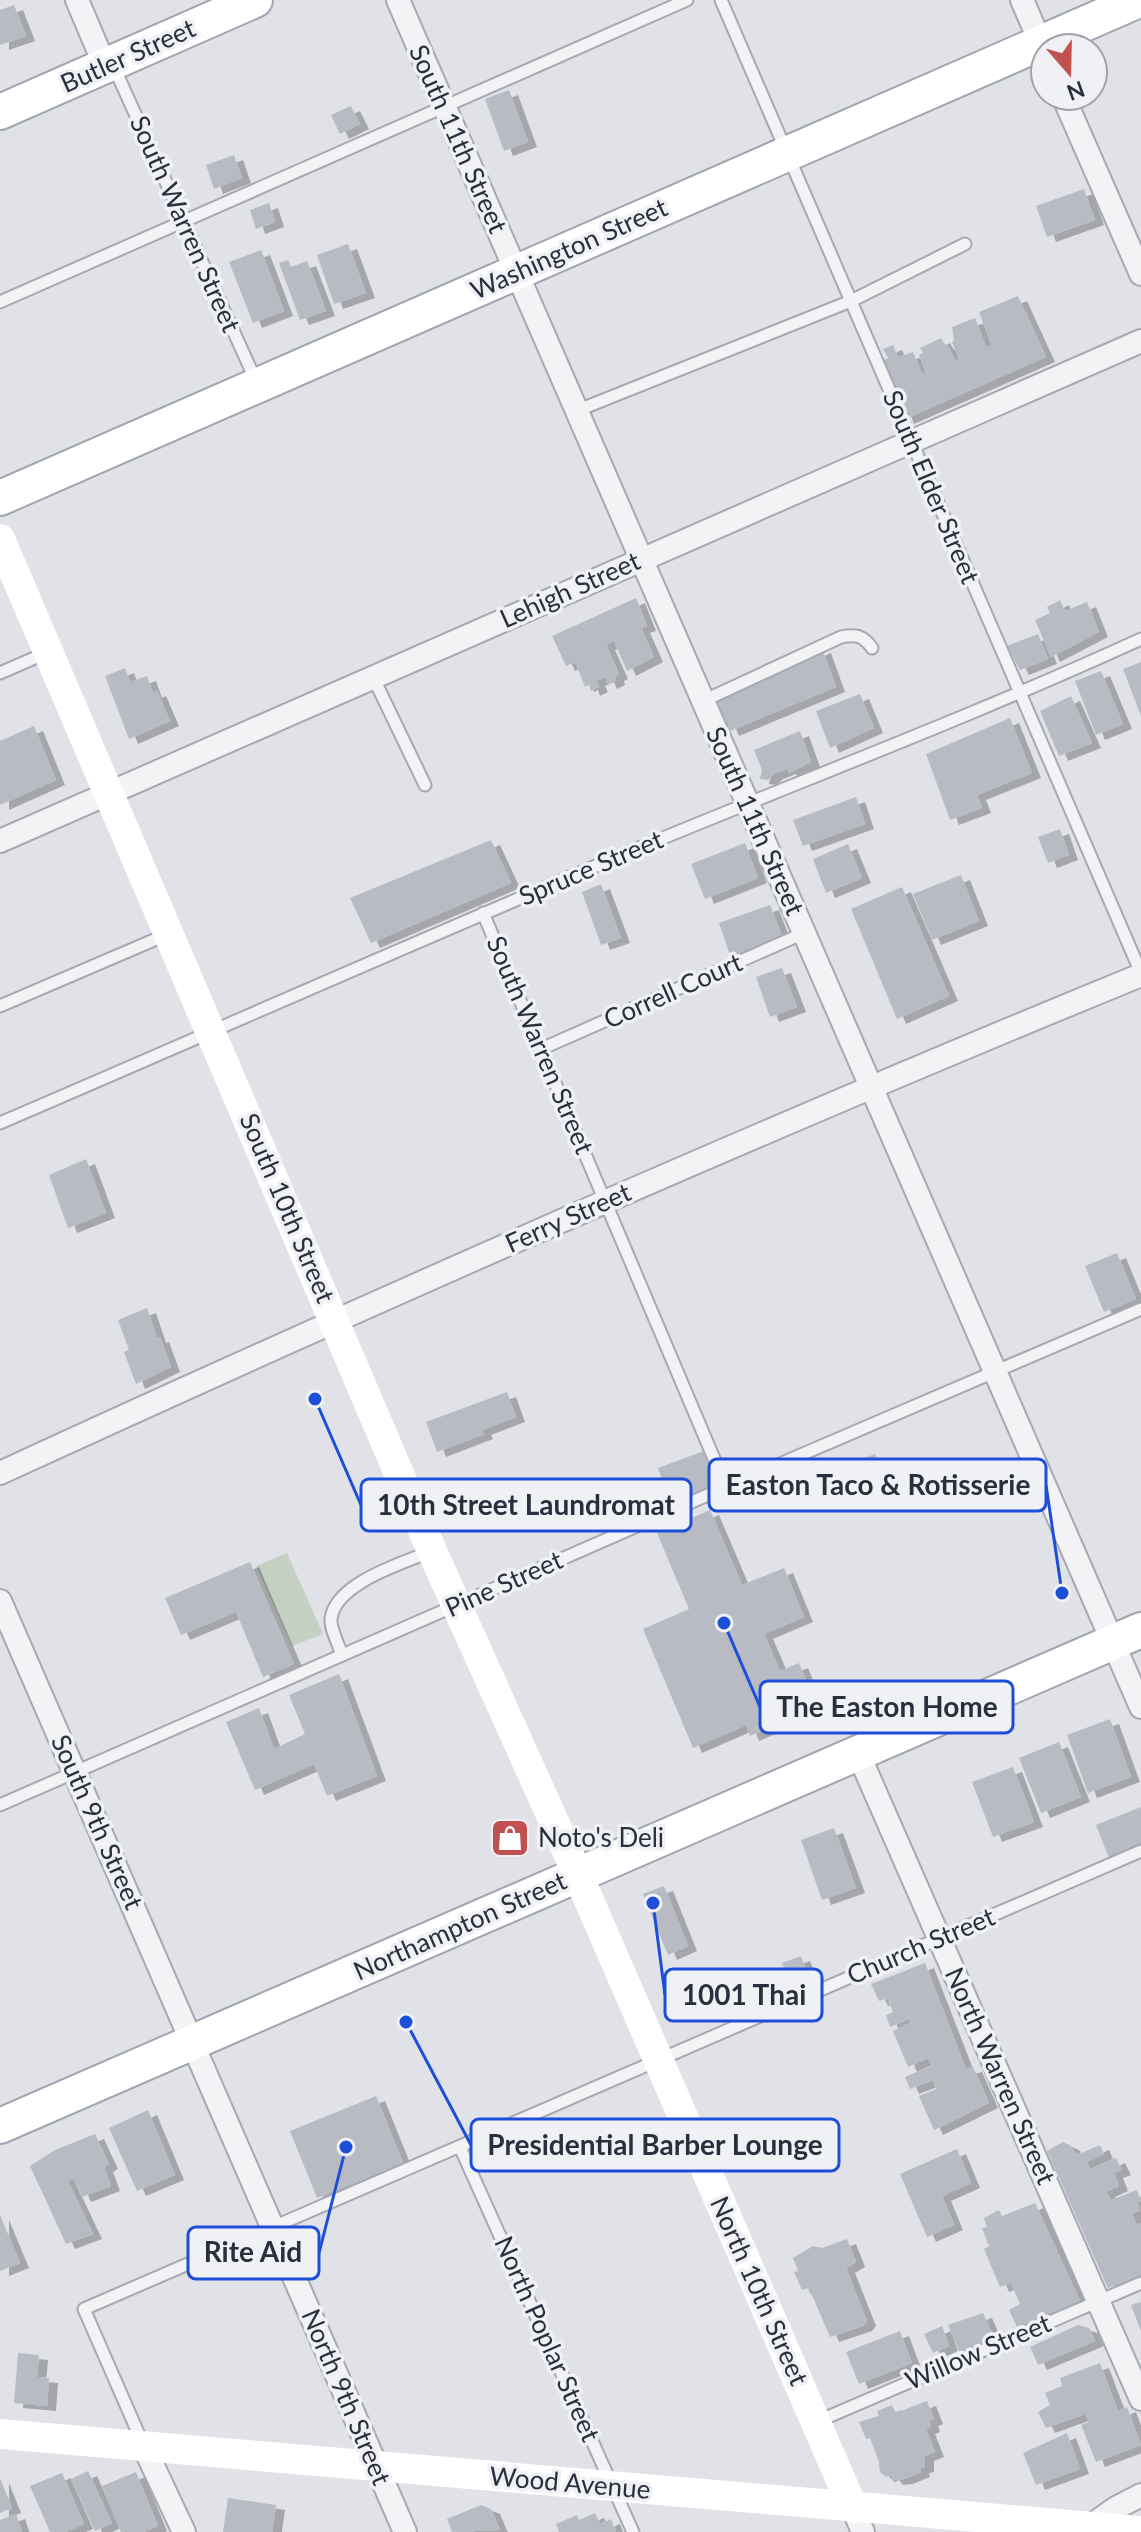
<svg xmlns="http://www.w3.org/2000/svg" width="1141" height="2532" font-family="Lato,sans-serif">
	<style>
		.green { fill: #c4d1c2 }
		.building { fill: #b8bbc4; filter: url(#shadow) }
		.lines { fill: none; stroke-linecap: round; stroke-linejoin: round }
		.lane-casing { stroke: #a6a9b2; stroke-width: 15 }
		.street-casing { stroke: #a6a9b2; stroke-width: 26 }
		.primary-casing { stroke: #a1a5b2; stroke-width: 38 }
		.lane { stroke: #f3f3f6; stroke-width: 11 }
		.street { stroke: #f3f3f6; stroke-width: 22 }
		.secondary { stroke: #fff; stroke-width: 30 }
		.primary { stroke: #fff; stroke-width: 34 }
		.labels { text-anchor: middle; stroke-width: 7; stroke-linejoin: round; paint-order: stroke }
		.street-label { font-size: 26px; fill: #2a2f3e; stroke: #f0f1f5 }
		.poi-label { font-size: 26px; fill: #2a2f3e; stroke: #f0f1f5; text-anchor: start }
		.leader { fill: none; stroke: #1d4ed8; stroke-width: 3 }
		.callout-dot { fill: #1d4ed8; stroke: #f0f1f5; stroke-width: 3 }
		.callout { fill: #f0f1f5; stroke: #1d4ed8; stroke-width: 3 }
		.callout-label { font-size: 28px; text-anchor: middle; font-weight: bold; fill: #2a2f3e }
	</style>
	<defs>
		<filter id="shadow"><feDropShadow dx="9" dy="5" stdDeviation="0" flood-color="#0004"/></filter>
	</defs>
	<rect width="100%" height="100%" fill="#e0e2e8"/>
	<polygon class="green" points="287,1553 323,1634 292,1646 256,1566"/>
	<g class="building">
		<polygon points="14,5 26,36 0,45 0,10"/>
		<polygon points="509,90 528,142 504,151 485,99"/>
		<polygon points="351,106 360,124 340,134 331,115"/>
		<polygon points="234,155 242,178 214,189 206,165"/>
		<polygon points="1084,189 1095,220 1047,237 1036,206"/>
		<polygon points="269,203 275,222 256,229 250,210"/>
		<polygon points="348,244 366,293 334,304 317,255"/>
		<polygon points="261,250 284,311 253,323 229,262"/>
		<polygon points="288,260 291,267 307,261 326,311 300,320 279,263"/>
		<polygon points="1018,296 1046,357 905,419 882,361 888,358 883,349 893,345 898,357 913,352 922,374 926,373 919,355 923,353 920,348 941,338 945,345 947,344 955,361 959,359 952,342 954,340 952,327 975,318 986,347 992,346 979,312"/>
		<polygon points="636,598 647,626 641,628 654,657 627,671 614,641 606,645 619,674 615,676 616,680 608,684 605,677 596,681 599,687 591,691 589,685 585,687 575,662 566,666 552,636"/>
		<polygon points="1060,600 1065,611 1087,602 1099,632 1051,657 1035,620 1050,613 1047,607"/>
		<polygon points="1038,634 1048,659 1020,670 1007,646"/>
		<polygon points="822,648 836,687 730,731 716,698"/>
		<polygon points="1141,662 1141,716 1123,669"/>
		<polygon points="125,668 130,682 147,676 153,693 157,691 170,721 129,739 105,676"/>
		<polygon points="1101,671 1123,724 1096,735 1075,681"/>
		<polygon points="860,694 874,728 830,748 816,711"/>
		<polygon points="1071,696 1092,743 1059,756 1040,711"/>
		<polygon points="1010,718 1032,773 977,795 982,808 950,820 926,754"/>
		<polygon points="34,726 56,780 0,805 0,741"/>
		<polygon points="800,731 811,762 789,773 787,769 774,774 768,780 760,779 762,770 754,750"/>
		<polygon points="856,797 865,824 803,846 793,820"/>
		<polygon points="1060,829 1069,855 1048,863 1038,837"/>
		<polygon points="491,840 511,883 371,943 350,898"/>
		<polygon points="745,843 758,878 705,899 691,864"/>
		<polygon points="848,844 862,878 826,893 813,859"/>
		<polygon points="961,875 979,921 932,940 913,894"/>
		<polygon points="601,884 621,938 601,945 582,892"/>
		<polygon points="902,887 949,996 897,1019 851,909"/>
		<polygon points="770,905 783,939 731,958 719,923"/>
		<polygon points="782,968 797,1007 770,1017 756,977"/>
		<polygon points="86,1159 106,1213 68,1228 49,1175"/>
		<polygon points="1117,1253 1136,1299 1104,1312 1085,1266"/>
		<polygon points="147,1308 157,1338 160,1337 171,1367 136,1384 124,1352 129,1350 118,1320"/>
		<polygon points="507,1392 516,1417 482,1430 484,1434 437,1452 426,1422"/>
		<polygon points="704,1451 717,1487 671,1504 658,1468"/>
		<polygon points="875,1454 885,1482 860,1491 850,1463"/>
		<polygon points="710,1510 742,1585 784,1568 804,1617 764,1634 780,1671 799,1663 817,1707 750,1736 746,1725 693,1748 643,1629 689,1609 657,1533"/>
		<polygon points="250,1562 294,1664 263,1677 236,1612 181,1635 165,1598"/>
		<polygon points="339,1674 377,1776 327,1796 314,1764 255,1790 226,1722 259,1708 274,1749 305,1734 289,1695"/>
		<polygon points="1110,1719 1131,1777 1088,1793 1067,1735"/>
		<polygon points="1059,1742 1081,1797 1041,1813 1019,1758"/>
		<polygon points="1013,1767 1034,1822 993,1837 972,1782"/>
		<polygon points="1141,1807 1141,1846 1109,1858 1096,1825"/>
		<polygon points="834,1828 856,1888 822,1900 801,1840"/>
		<polygon points="664,1886 688,1946 668,1955 643,1894"/>
		<polygon points="801,1956 811,1983 792,1990 782,1963"/>
		<polygon points="925,1963 966,2069 973,2067 989,2103 934,2130 919,2096 936,2089 933,2080 910,2089 905,2077 931,2066 928,2058 908,2067 893,2031 910,2023 909,2019 890,2027 886,2015 893,2012 887,1998 879,2001 871,1984"/>
		<polygon points="376,2096 403,2163 317,2198 290,2131"/>
		<polygon points="148,2110 175,2175 137,2191 109,2128"/>
		<polygon points="95,2134 109,2164 104,2167 111,2186 82,2197 74,2179 68,2181 93,2234 66,2244 30,2166 55,2150"/>
		<polygon points="1063,2142 1070,2145 1077,2155 1100,2145 1104,2154 1087,2162 1090,2169 1116,2158 1122,2170 1114,2173 1119,2186 1106,2192 1111,2200 1137,2190 1141,2201 1137,2202 1140,2210 1132,2214 1137,2225 1141,2223 1141,2275 1108,2288 1047,2151"/>
		<polygon points="957,2149 971,2183 942,2196 954,2225 927,2237 900,2174"/>
		<polygon points="1035,2203 1080,2301 1017,2327 1009,2310 1020,2304 1011,2283 1000,2287 984,2249 989,2246 982,2228 987,2227 984,2218 999,2210 1002,2216"/>
		<polygon points="0,2215 20,2263 0,2271"/>
		<polygon points="847,2239 856,2262 846,2268 867,2321 863,2326 830,2337 809,2288 802,2290 794,2272 798,2271 793,2258 813,2246 822,2248"/>
		<polygon points="1141,2302 1141,2331 1131,2305"/>
		<polygon points="983,2313 994,2338 960,2353 948,2325"/>
		<polygon points="1078,2325 1089,2328 1095,2341 1038,2365 1030,2347"/>
		<polygon points="942,2326 949,2346 933,2353 924,2334"/>
		<polygon points="900,2331 912,2363 859,2384 846,2352"/>
		<polygon points="18,2353 39,2355 37,2377 49,2378 47,2406 14,2403"/>
		<polygon points="1100,2363 1118,2411 1127,2407 1141,2445 1096,2462 1081,2425 1089,2422 1085,2414 1046,2428 1038,2412 1050,2405 1045,2393 1062,2386 1060,2378"/>
		<polygon points="927,2401 934,2419 929,2421 931,2427 926,2429 935,2452 925,2456 925,2467 920,2468 921,2472 904,2479 894,2480 890,2475 886,2477 880,2472 879,2462 870,2438 866,2439 859,2422 879,2416 877,2411 892,2405 896,2413"/>
		<polygon points="1067,2433 1080,2469 1036,2485 1023,2453"/>
		<polygon points="88,2471 112,2523 95,2531 71,2479"/>
		<polygon points="136,2472 158,2526 143,2532 121,2532 102,2486"/>
		<polygon points="62,2473 84,2524 65,2532 50,2532 30,2486"/>
		<polygon points="0,2478 12,2508 0,2513"/>
		<polygon points="228,2498 276,2505 272,2532 223,2532"/>
		<polygon points="481,2505 491,2509 500,2530 452,2532 447,2519"/>
		<polygon points="595,2513 600,2524 611,2519 616,2532 559,2532 556,2524 577,2515 579,2520"/>
		<polygon points="16,2514 22,2532 0,2532 0,2520"/>
	</g>
	<g class="lines">
		<g class="lane-casing">
			<g id="lane">
				<polyline points="721,0 1141,973"/>
				<polyline points="113,65 256,381"/>
				<polyline points="0,302 687,0"/>
				<polyline points="576,411 851,301 965,244"/>
				<polyline points="0,673 46,653"/>
				<polyline points="373,677 425,785"/>
				<path d="M703,701L841,637C855,634 863,635 872,648"/>
				<polyline points="483,913 726,1487"/>
				<polyline points="0,1006 168,934"/>
				<polyline points="541,1049 804,933"/>
				<path d="M0,1123C210,1033 419,940 629,852C800,781 973,716 1141,639"/>
				<path d="M342,1655C339,1645 330,1629 331,1619C335,1583 403,1563 432,1551"/>
				<polyline points="0,1805 726,1487 1141,1309"/>
				<polyline points="460,2147 633,2532"/>
				<polyline points="816,2422 1141,2283"/>
				<polyline points="143,2444 84,2309 1141,1851"/>
			</g>
		</g>
		<g class="street-casing">
			<g id="street">
				<polyline points="77,0 105,66"/>
				<polyline points="398,0 1141,1707"/>
				<polyline points="1022,0 1045,53"/>
				<polyline points="1063,96 1141,274"/>
				<polyline points="0,841 1141,341"/>
				<path d="M0,1473C377,1300 757,1132 1141,975"/>
				<polyline points="0,1601 405,2532"/>
				<polyline points="858,1753 1141,2399"/>
				<polyline points="144,2447 184,2532"/>
				<polyline points="853,2508 863,2532"/>
				<polyline points="1085,2530 1116,2508 1141,2495"/>
			</g>
		</g>
		<g class="primary-casing">
			<g id="primary">
				<polyline points="0,112 255,0"/>
				<polyline points="0,498 1139,0"/>
				<polyline points="0,2126 1141,1630"/>
			</g>
		</g>
		<use href="#lane" class="lane"/>
		<use href="#street" class="street"/>
		<g class="secondary">
			<polyline points="0,539 432,1551 578,1875 853,2508"/>
			<polyline points="0,2434 1141,2531"/>
		</g>
		<use href="#primary" class="primary"/>
	</g>
	<defs>
		<g id="shop-square" transform="scale(2)"><rect x="-9" y="-9" width="18" height="18" rx="4" fill="#c15151" stroke="#f0f1f5"/><path d="M-5-2.5h2.3a2.7 3.5 0 0 1 5.4 0H5L5.5 6h-11ZM-1.5-2.5h3a1.5 2.3 0 0 0-3 0Z" fill="#fff"/></g>
	</defs>
	<g fill-rule="evenodd">
		<use href="#shop-square" x="510" y="1838"/>
	</g>
	<g class="labels">
		<g class="street-label">
			<text transform="translate(128 56) rotate(-24)" y="9">Butler Street</text>
			<text transform="translate(458 139) rotate(66)" y="9">South 11th Street</text>
			<text transform="translate(185 224) rotate(66)" y="9">South Warren Street</text>
			<text transform="translate(569 249) rotate(-24)" y="9">Washington Street</text>
			<text transform="translate(931 487) rotate(67)" y="9">South Elder Street</text>
			<text transform="translate(570 590) rotate(-24)" y="9">Lehigh Street</text>
			<text transform="translate(755 821) rotate(66)" y="9">South 11th Street</text>
			<text transform="translate(591 868) rotate(-23)" y="9">Spruce Street</text>
			<text transform="translate(673 991) rotate(-24)" y="9">Correll Court</text>
			<text transform="translate(540 1045) rotate(67)" y="9">South Warren Street</text>
			<text transform="translate(287 1208) rotate(67)" y="9">South 10th Street</text>
			<text transform="translate(568 1218) rotate(-24)" y="9">Ferry Street</text>
			<text transform="translate(504 1584) rotate(-24)" y="9">Pine Street</text>
			<text transform="translate(97 1822) rotate(66)" y="9">South 9th Street</text>
			<text transform="translate(460 1926) rotate(-24)" y="9">Northampton Street</text>
			<text transform="translate(921 1946) rotate(-23)" y="9">Church Street</text>
			<text transform="translate(1000 2076) rotate(66)" y="9">North Warren Street</text>
			<text transform="translate(759 2291) rotate(66)" y="9">North 10th Street</text>
			<text transform="translate(547 2339) rotate(66)" y="9">North Poplar Street</text>
			<text transform="translate(978 2352) rotate(-23)" y="9">Willow Street</text>
			<text transform="translate(346 2397) rotate(67)" y="9">North 9th Street</text>
			<text transform="translate(570 2483) rotate(5)" y="9">Wood Avenue</text>
		</g>
		<g class="poi-label">
			<text x="538" y="1847">Noto's Deli</text>
		</g>
	</g>
	<path class="leader" d="M1062 1593L1046 1485M315 1399L361 1505M724 1623L760 1707M653 1903L665 1995M406 2022L471 2145M346 2147L319 2253"/>
	<g class="callout-dot">
		<circle cx="1062" cy="1593" r="8"/>
		<circle cx="315" cy="1399" r="8"/>
		<circle cx="724" cy="1623" r="8"/>
		<circle cx="653" cy="1903" r="8"/>
		<circle cx="406" cy="2022" r="8"/>
		<circle cx="346" cy="2147" r="8"/>
	</g>
	<g class="callout">
		<rect x="709" y="1459" width="337" height="52" rx="8"/>
		<rect x="361" y="1479" width="330" height="52" rx="8"/>
		<rect x="760" y="1681" width="253" height="52" rx="8"/>
		<rect x="665" y="1969" width="157" height="52" rx="8"/>
		<rect x="471" y="2119" width="368" height="52" rx="8"/>
		<rect x="188" y="2227" width="131" height="52" rx="8"/>
	</g>
	<g class="callout-label">
		<text x="878" y="1495">Easton Taco &amp; Rotisserie</text>
		<text x="526" y="1515">10th Street Laundromat</text>
		<text x="887" y="1717">The Easton Home</text>
		<text x="744" y="2005">1001 Thai</text>
		<text x="655" y="2155">Presidential Barber Lounge</text>
		<text x="253" y="2262">Rite Aid</text>
	</g>
	<g transform="translate(1069 72) rotate(160)"><circle r="38" fill="#f0f1f5" stroke="#a1a3ac" stroke-width="2"/>
	<path d="M0-6L14 30L0 20L-14 30Z" fill="#c15151"/>
	<text y="-12" font-size="22" font-weight="bold" text-anchor="middle" fill="#2a2f3e">N</text>
	</g>
</svg>
